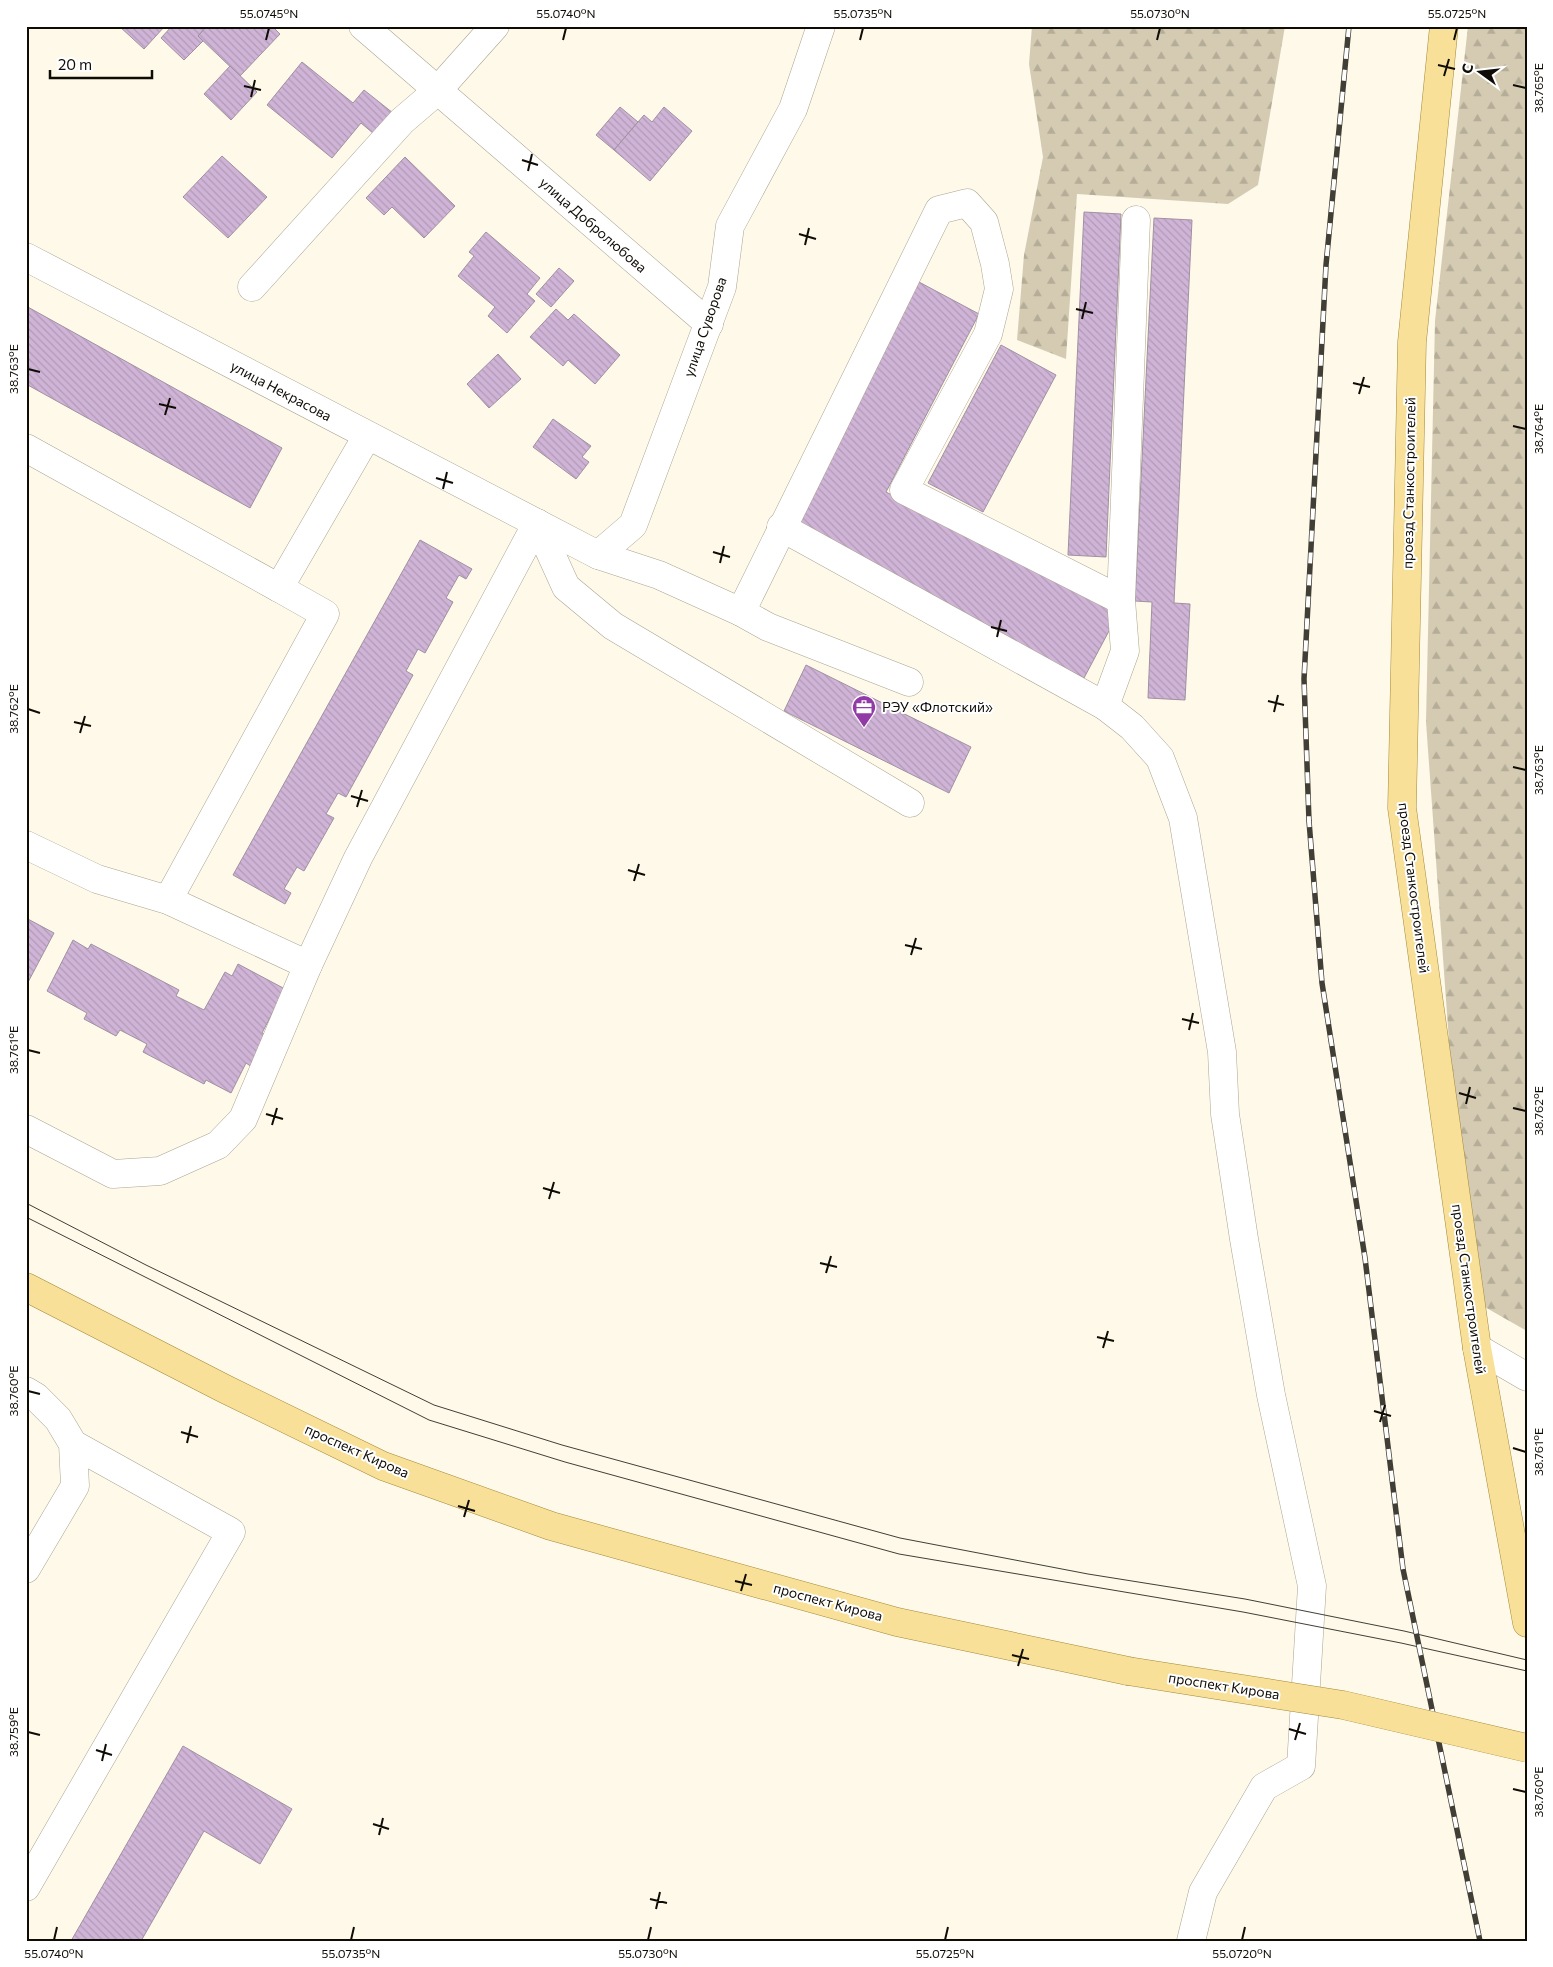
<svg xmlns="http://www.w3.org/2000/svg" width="1553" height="1967" font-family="Commissioner,sans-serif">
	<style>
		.forest { fill: url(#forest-firs) }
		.building { fill: url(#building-back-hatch); stroke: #9e91a1 }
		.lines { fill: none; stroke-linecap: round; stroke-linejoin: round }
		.minor-casing { stroke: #aba592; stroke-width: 29 }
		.major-casing { stroke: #a48939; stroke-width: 29 }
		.minor { stroke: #fff; stroke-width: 28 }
		.major { stroke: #f8e098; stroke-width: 28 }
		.tram { stroke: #413e36; stroke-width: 1 }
		.rail-casing { stroke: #413e36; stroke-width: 5.5 }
		.rail { stroke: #fff; stroke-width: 4; stroke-dasharray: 11; stroke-linecap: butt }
		.major-bridge-casing { stroke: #a48939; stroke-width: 29; stroke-linecap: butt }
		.major-bridge { stroke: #f8e098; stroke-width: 28 }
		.ticks { fill: none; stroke: #0f0c06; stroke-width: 2 }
		.labels { text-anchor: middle; stroke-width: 4; stroke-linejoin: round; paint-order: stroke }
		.street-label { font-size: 14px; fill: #0f0c06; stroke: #fff }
		.poi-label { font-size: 14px; fill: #0f0c06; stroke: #fff; text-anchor: start }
		.neatline { fill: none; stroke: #0f0c06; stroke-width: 2 }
		.ticks-label { font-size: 12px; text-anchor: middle; fill: #0f0c06 }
	</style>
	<defs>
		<pattern id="forest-firs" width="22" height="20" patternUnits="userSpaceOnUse" patternTransform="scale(1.25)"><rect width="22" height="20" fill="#d4cbb2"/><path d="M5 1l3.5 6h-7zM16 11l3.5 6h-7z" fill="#b5ad98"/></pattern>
		<pattern id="building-back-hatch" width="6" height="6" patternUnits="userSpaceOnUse" patternTransform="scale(1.25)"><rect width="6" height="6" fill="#d0b4d7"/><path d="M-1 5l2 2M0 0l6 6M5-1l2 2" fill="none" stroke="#b19ab7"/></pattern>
	</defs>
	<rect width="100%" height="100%" fill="#fef9e9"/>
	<g class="forest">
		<polygon points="1032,26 1285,26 1258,185 1228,204 1077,194 1066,359 1017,340 1024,255 1043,157 1029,64"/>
		<polygon points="1468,26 1527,26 1527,1331 1476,1302 1450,1055 1426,722 1435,321"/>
	</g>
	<g class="building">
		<polygon points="119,26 165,26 144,49"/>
		<polygon points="172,26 207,26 198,36 203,41 184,60 161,38"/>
		<polygon points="207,26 272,26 280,34 240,76 198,36"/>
		<polygon points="302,62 353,103 364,90 398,117 380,139 361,123 332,158 267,105"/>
		<polygon points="230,66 257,92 231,120 204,94"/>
		<polygon points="620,107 638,122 614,150 596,135"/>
		<polygon points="664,107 692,131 650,181 614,150 644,115 652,122"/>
		<polygon points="222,156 267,197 228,238 183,197"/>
		<polygon points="405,157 455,206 424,238 392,207 384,215 366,198"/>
		<polygon points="1084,212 1121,214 1106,557 1068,555"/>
		<polygon points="1154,218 1192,220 1174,603 1190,604 1185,700 1148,698 1152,602 1135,601"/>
		<polygon points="486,232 540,278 527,294 535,301 507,333 488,316 495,307 458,276 474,256 469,252"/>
		<polygon points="559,268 574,281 551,307 536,294"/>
		<polygon points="919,282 979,314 886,492 1118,614 1084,678 792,525"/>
		<polygon points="26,306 282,448 250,508 26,384"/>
		<polygon points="556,309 568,320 574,314 620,355 595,384 568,360 563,366 530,337"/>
		<polygon points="1001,345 1056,375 983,512 928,483"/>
		<polygon points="498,354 521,379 489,408 467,384"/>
		<polygon points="553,419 591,446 582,457 589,462 576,479 533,447"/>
		<polygon points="420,540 472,569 466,579 459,575 446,598 453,602 425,653 418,649 406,671 413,675 346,797 338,793 326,814 334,818 304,871 297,867 284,889 291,893 285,904 233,875"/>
		<polygon points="806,665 971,747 949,793 784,711"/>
		<polygon points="26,918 54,933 26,986"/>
		<polygon points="73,940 88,949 91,944 179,990 176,996 204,1010 225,972 232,976 238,964 285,989 262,1033 269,1036 252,1067 246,1063 231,1093 206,1080 204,1084 143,1052 147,1044 120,1030 116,1036 84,1019 87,1013 47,991"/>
		<polygon points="183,1746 292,1809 260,1864 204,1831 141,1941 71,1941"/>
	</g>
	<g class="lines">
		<g class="minor-casing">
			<g id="minor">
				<polyline points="363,26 709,324"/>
				<polyline points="26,257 598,555 633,525 722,287 730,226 793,109 821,26"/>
				<polyline points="252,287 402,121 437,91 495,26"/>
				<polyline points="26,448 279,588"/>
				<polyline points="537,523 566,587 613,626 910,803"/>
				<polyline points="781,527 1105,706 1125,651 1121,600"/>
				<polyline points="598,555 659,575 741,612 768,627 909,682"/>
				<polyline points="741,612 939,210 967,203 984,222 995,264 999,289 988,334 904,490 1121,600 1136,220"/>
				<polyline points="1105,706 1132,727 1160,758 1183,818 1222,1052 1225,1114 1244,1239 1271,1395 1312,1586 1301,1766 1264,1787 1203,1892 1191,1941"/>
				<polyline points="26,845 97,879 168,900 308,965"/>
				<polyline points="168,900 325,614 279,588 367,436"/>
				<polyline points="26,1129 113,1174 160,1171 218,1145 243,1119 308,965 358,858 537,523"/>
				<polyline points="1477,1348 1527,1377"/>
				<polyline points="26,1391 36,1397 58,1419 73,1444 75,1486 26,1569"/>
				<polyline points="26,1887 231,1532 73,1444"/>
			</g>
		</g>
		<g class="major-casing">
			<g id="major">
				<polyline points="1444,26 1412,342 1402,808 1477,1348 1527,1623"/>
				<polyline points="26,1287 225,1389 383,1466 551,1526 897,1622 1128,1671"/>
			</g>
		</g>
		<use href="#minor" class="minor"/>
		<use href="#major" class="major"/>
		<g class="tram">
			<polyline points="26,1203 146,1265 434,1405 562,1445 900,1538 1088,1574 1245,1599 1404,1631 1527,1660"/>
			<polyline points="26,1217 429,1420 565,1462 899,1554 1243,1612 1401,1643 1527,1671"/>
		</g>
		<g class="rail-casing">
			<polyline id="rail" points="1349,26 1326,265 1304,679 1309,821 1322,983 1365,1258 1403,1569 1480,1941"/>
		</g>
		<use href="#rail" class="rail"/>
		<g class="major-bridge-casing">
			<polyline id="major-bridge" points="1128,1671 1343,1705 1527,1748"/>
		</g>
		<use href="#major-bridge" class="major-bridge"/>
	</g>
	<path class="ticks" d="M266,40L269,28M563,40L566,28M860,40L863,28M1157,40L1160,28M1454,40L1457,28M1438,65L1455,69M1444,76L1449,59M1513,85L1526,88M244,86L261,90M251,97L255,80M522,160L538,165M528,171L532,154M799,234L816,239M805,245L809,228M1076,309L1093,313M1082,319L1086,302M28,369L40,372M1353,383L1370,387M1359,394L1364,377M159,404L176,408M165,415L170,398M1513,426L1526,429M436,478L453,483M443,489L447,472M713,552L730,557M720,563L724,546M991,627L1007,631M997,637L1001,620M1268,701L1284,705M28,709L40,713M1274,712L1278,695M74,722L91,726M80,733L85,716M1513,767L1526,770M351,796L368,801M357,807L362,790M628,870L645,875M634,881L639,864M905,945L922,949M911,955L916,938M1182,1019L1199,1023M1189,1030L1193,1013M28,1050L40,1053M1459,1093L1476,1098M1466,1104L1470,1087M1513,1108L1526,1111M266,1114L283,1119M272,1125L277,1108M543,1188L560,1193M549,1199L554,1182M820,1263L837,1267M826,1273L831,1256M1097,1337L1114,1341M1103,1348L1108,1331M28,1391L40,1394M1374,1411L1391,1416M1380,1422L1385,1405M181,1432L198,1437M187,1443L191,1426M1513,1448L1526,1452M458,1506L475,1511M464,1517L469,1500M735,1581L752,1585M741,1591L746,1574M1012,1655L1029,1659M1018,1666L1023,1649M1289,1729L1306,1734M28,1732L40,1735M1295,1740L1300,1723M96,1750L112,1755M102,1761L106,1744M1513,1789L1526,1792M373,1824L389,1829M379,1835L383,1818M650,1899L667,1903M656,1909L660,1892M54,1940L57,1927M351,1940L354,1927M648,1940L651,1927M945,1940L948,1927M1242,1940L1245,1927"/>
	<defs>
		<g id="office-pin" transform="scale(1.25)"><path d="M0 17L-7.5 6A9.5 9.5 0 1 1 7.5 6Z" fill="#923ba7" stroke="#fff"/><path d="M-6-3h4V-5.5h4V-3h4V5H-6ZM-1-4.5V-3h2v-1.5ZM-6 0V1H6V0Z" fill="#fff"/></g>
	</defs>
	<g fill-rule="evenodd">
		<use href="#office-pin" x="864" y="707"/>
	</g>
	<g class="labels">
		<g class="street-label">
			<text transform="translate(593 225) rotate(41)" y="5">улица Добролюбова</text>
			<text transform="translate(705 327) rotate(-71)" y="5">улица Суворова</text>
			<text transform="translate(281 391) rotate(28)" y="5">улица Некрасова</text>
			<text transform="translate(1409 483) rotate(-89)" y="5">проезд Станкостроителей</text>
			<text transform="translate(1414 888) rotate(83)" y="5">проезд Станкостроителей</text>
			<text transform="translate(1469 1289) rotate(82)" y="5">проезд Станкостроителей</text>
			<text transform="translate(357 1451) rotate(24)" y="5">проспект Кирова</text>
			<text transform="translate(828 1602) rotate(15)" y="5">проспект Кирова</text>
			<text transform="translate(1224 1686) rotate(9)" y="5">проспект Кирова</text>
		</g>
		<g class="poi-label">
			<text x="882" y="712">РЭУ «Флотский»</text>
		</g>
	</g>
	<rect width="1553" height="1967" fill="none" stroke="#ffffff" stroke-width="55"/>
	<g transform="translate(1480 72) rotate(285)" stroke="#ffffff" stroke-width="4" paint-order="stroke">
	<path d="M0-4L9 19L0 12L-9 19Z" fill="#0f0c06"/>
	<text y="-8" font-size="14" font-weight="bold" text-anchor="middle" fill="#0f0c06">С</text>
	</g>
	<path d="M50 70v8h102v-8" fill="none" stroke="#0f0c06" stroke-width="2.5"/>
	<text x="58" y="70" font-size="15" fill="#0f0c06" stroke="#ffffff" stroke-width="4" paint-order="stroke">20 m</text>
	<rect x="28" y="28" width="1498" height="1912" class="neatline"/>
	<g class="ticks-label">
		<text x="269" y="18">55.0745°N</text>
		<text x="566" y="18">55.0740°N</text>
		<text x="863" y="18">55.0735°N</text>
		<text x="1160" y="18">55.0730°N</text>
		<text x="1457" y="18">55.0725°N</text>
		<text transform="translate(1539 88) rotate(-90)" y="4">38.765°E</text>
		<text transform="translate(14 369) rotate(-90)" y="4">38.763°E</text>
		<text transform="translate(1539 429) rotate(-90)" y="4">38.764°E</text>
		<text transform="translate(14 709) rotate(-90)" y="4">38.762°E</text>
		<text transform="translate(1539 770) rotate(-90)" y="4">38.763°E</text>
		<text transform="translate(14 1050) rotate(-90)" y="4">38.761°E</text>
		<text transform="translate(1539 1111) rotate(-90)" y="4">38.762°E</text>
		<text transform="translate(14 1391) rotate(-90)" y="4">38.760°E</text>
		<text transform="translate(1539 1452) rotate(-90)" y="4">38.761°E</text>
		<text transform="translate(14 1732) rotate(-90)" y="4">38.759°E</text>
		<text transform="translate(1539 1792) rotate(-90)" y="4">38.760°E</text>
		<text x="54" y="1958">55.0740°N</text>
		<text x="351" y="1958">55.0735°N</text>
		<text x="648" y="1958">55.0730°N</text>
		<text x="945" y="1958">55.0725°N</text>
		<text x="1242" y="1958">55.0720°N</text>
	</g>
</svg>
